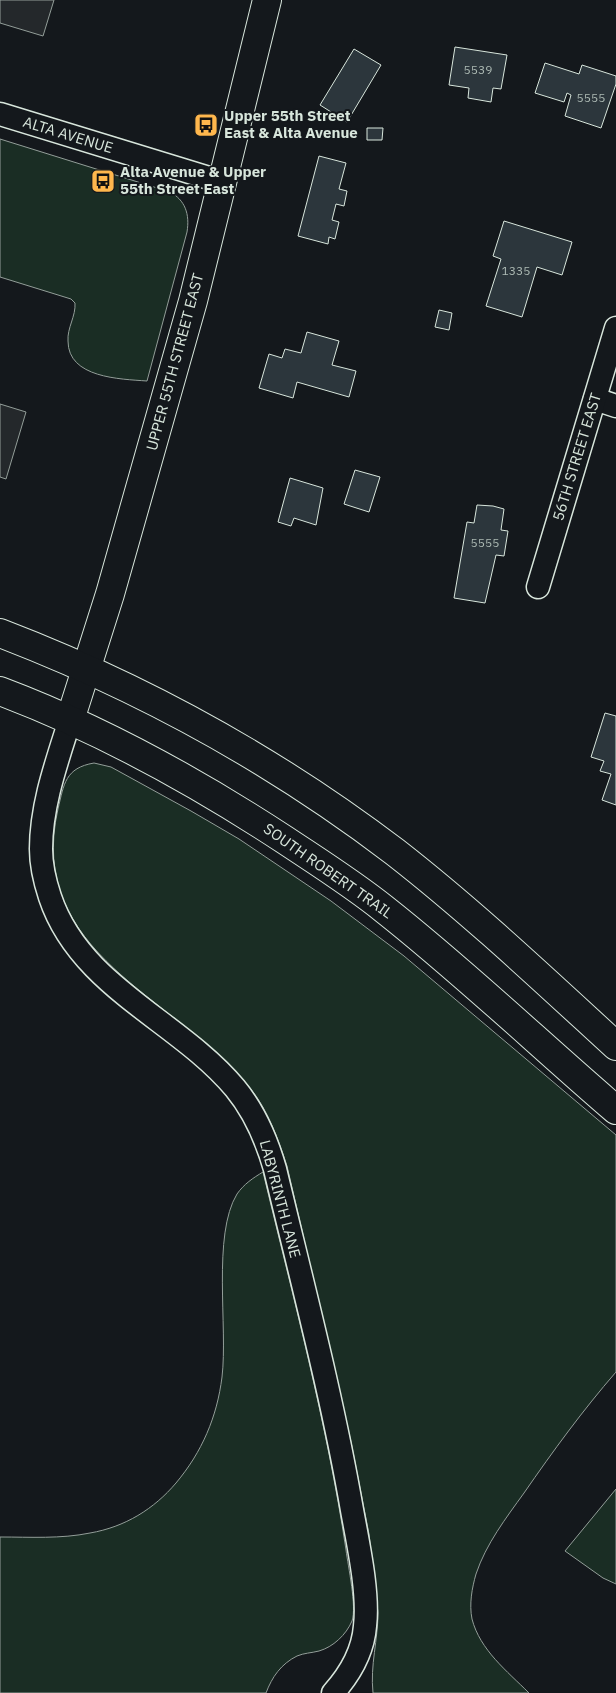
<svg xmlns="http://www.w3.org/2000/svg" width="616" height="1693" font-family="'IBM Plex Sans',sans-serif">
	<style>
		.green { fill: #1a2d24; stroke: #939e99 }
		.parking { fill: #24282b; stroke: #939e99 }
		.building { fill: #2c363c; stroke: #d8e6dc }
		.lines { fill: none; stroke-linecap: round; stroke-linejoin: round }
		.minor-casing { stroke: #d8e6dc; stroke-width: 25 }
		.tertiary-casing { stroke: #d8e6dc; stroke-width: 30 }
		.primary-casing { stroke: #d8e6dc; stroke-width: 30 }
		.minor { stroke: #14181c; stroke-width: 22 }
		.tertiary { stroke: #14181c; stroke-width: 28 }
		.primary { stroke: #14181c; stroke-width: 28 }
		.labels { text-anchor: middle; stroke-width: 4; stroke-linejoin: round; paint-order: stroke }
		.number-label { font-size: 12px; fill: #adbab4 }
		.poi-label { font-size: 15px; font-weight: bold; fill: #d8e6dc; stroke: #14181c; text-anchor: start }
		.street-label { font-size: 15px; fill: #d8e6dc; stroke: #14181c }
	</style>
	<rect width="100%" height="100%" fill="#14181c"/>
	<g class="green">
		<path d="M0,139L170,192C185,200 190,214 187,232L147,381C120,379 68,378 68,341C67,328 76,316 75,303L71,299L0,277Z"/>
		<path d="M94,763L111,767L191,811L239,839L331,901L404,956L616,1135V1372C583,1410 553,1451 524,1493C506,1518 486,1544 476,1574C472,1588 469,1604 472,1619C480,1650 507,1671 529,1693H373C370,1665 378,1640 378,1613L369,1534L351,1442L287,1166C278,1139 268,1110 250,1088C176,996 25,954 58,809C64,784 65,768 94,763Z"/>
		<path d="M263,1172C293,1297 327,1423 346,1550C348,1566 357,1607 352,1621C346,1635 333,1647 319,1651C311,1653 304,1653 297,1656C281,1664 272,1677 266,1693H0V1537C30,1537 61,1539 90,1533C125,1527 154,1509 176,1483C202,1452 217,1417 222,1377C228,1327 212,1235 237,1194C244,1184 253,1178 263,1172Z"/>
		<polygon points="616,1489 616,1584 603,1578 565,1551"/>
	</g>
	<g class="parking">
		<polygon points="0,0 54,0 43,36 0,23"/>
		<polygon points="0,404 26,412 6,479 0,477"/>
	</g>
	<g class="building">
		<polygon points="455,47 507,55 501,89 493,88 491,102 468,98 469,88 449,85"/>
		<polygon points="354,49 381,65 347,122 320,105"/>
		<polygon points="545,63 579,74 582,65 616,76 616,84 601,128 565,116 571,95 567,93 564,102 535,93"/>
		<polygon points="367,128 383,128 382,140 367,140"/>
		<polygon points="319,156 346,163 339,189 347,191 344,206 336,204 332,220 339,222 335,239 329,237 328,244 298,236"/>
		<polygon points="504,221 572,242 562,275 537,267 522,317 486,306 501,259 493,256"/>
		<polygon points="439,310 452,313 449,330 435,327"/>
		<polygon points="307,332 339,341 332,365 356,371 349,397 297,382 293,398 259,388 269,354 282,358 285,349 301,353"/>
		<polygon points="355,470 380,477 369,512 344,504"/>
		<polygon points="290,478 323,488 316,525 294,518 291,526 278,522"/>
		<polygon points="477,505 493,506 504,509 501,530 508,531 504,556 496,555 485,603 454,598 467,522 474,523"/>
		<polygon points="605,713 616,716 616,805 602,800 611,774 600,771 604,761 591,757"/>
	</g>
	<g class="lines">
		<g class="minor-casing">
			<g id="minor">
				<polyline points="0,114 222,182"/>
				<polyline points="595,399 616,406"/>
				<polyline points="538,587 616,328"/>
				<path d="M70,720C57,761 41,805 41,849C41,866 45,882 50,897C80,987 178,1020 235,1088C254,1111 267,1141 275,1169C302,1282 332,1395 352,1510C358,1543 369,1593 365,1626C363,1652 350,1674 333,1693"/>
			</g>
		</g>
		<g class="tertiary-casing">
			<polyline id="tertiary" points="70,720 110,594 193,301 267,0"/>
		</g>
		<g class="primary-casing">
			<g id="primary">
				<path d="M0,633C141,687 274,760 395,852C472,912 544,980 616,1046"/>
				<path d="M0,691C101,729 195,781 285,840C318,862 353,884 384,909C464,972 538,1043 616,1110"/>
			</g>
		</g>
		<use href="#minor" class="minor"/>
		<use href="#tertiary" class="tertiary"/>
		<use href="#primary" class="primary"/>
	</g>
	<defs>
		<g id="bus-square" transform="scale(1.25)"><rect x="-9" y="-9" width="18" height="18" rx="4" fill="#ffb74d" stroke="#14181c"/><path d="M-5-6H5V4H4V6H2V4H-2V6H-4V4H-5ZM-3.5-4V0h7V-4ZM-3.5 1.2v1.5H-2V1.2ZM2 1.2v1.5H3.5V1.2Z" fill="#111"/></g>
	</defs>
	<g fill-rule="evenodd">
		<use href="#bus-square" x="206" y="125"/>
		<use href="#bus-square" x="103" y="181"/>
	</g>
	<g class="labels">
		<g class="number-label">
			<text x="478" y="74">5539</text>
			<text x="591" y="102">5555</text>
			<text x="516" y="275">1335</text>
			<text x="485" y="547">5555</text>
		</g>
		<g class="poi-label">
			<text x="224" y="121">Upper 55th Street<tspan x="224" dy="17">East &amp; Alta Avenue</tspan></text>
			<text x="120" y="177">Alta Avenue &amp; Upper<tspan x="120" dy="17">55th Street East</tspan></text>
		</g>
		<g class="street-label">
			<text transform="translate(68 135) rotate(17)" y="5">ALTA AVENUE</text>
			<text transform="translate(175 362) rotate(-75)" y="5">UPPER 55TH STREET EAST</text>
			<text transform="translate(577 457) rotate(-73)" y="5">56TH STREET EAST</text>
			<text transform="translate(328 871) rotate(35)" y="5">SOUTH ROBERT TRAIL</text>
			<text transform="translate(280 1199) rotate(75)" y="5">LABYRINTH LANE</text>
		</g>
	</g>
</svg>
